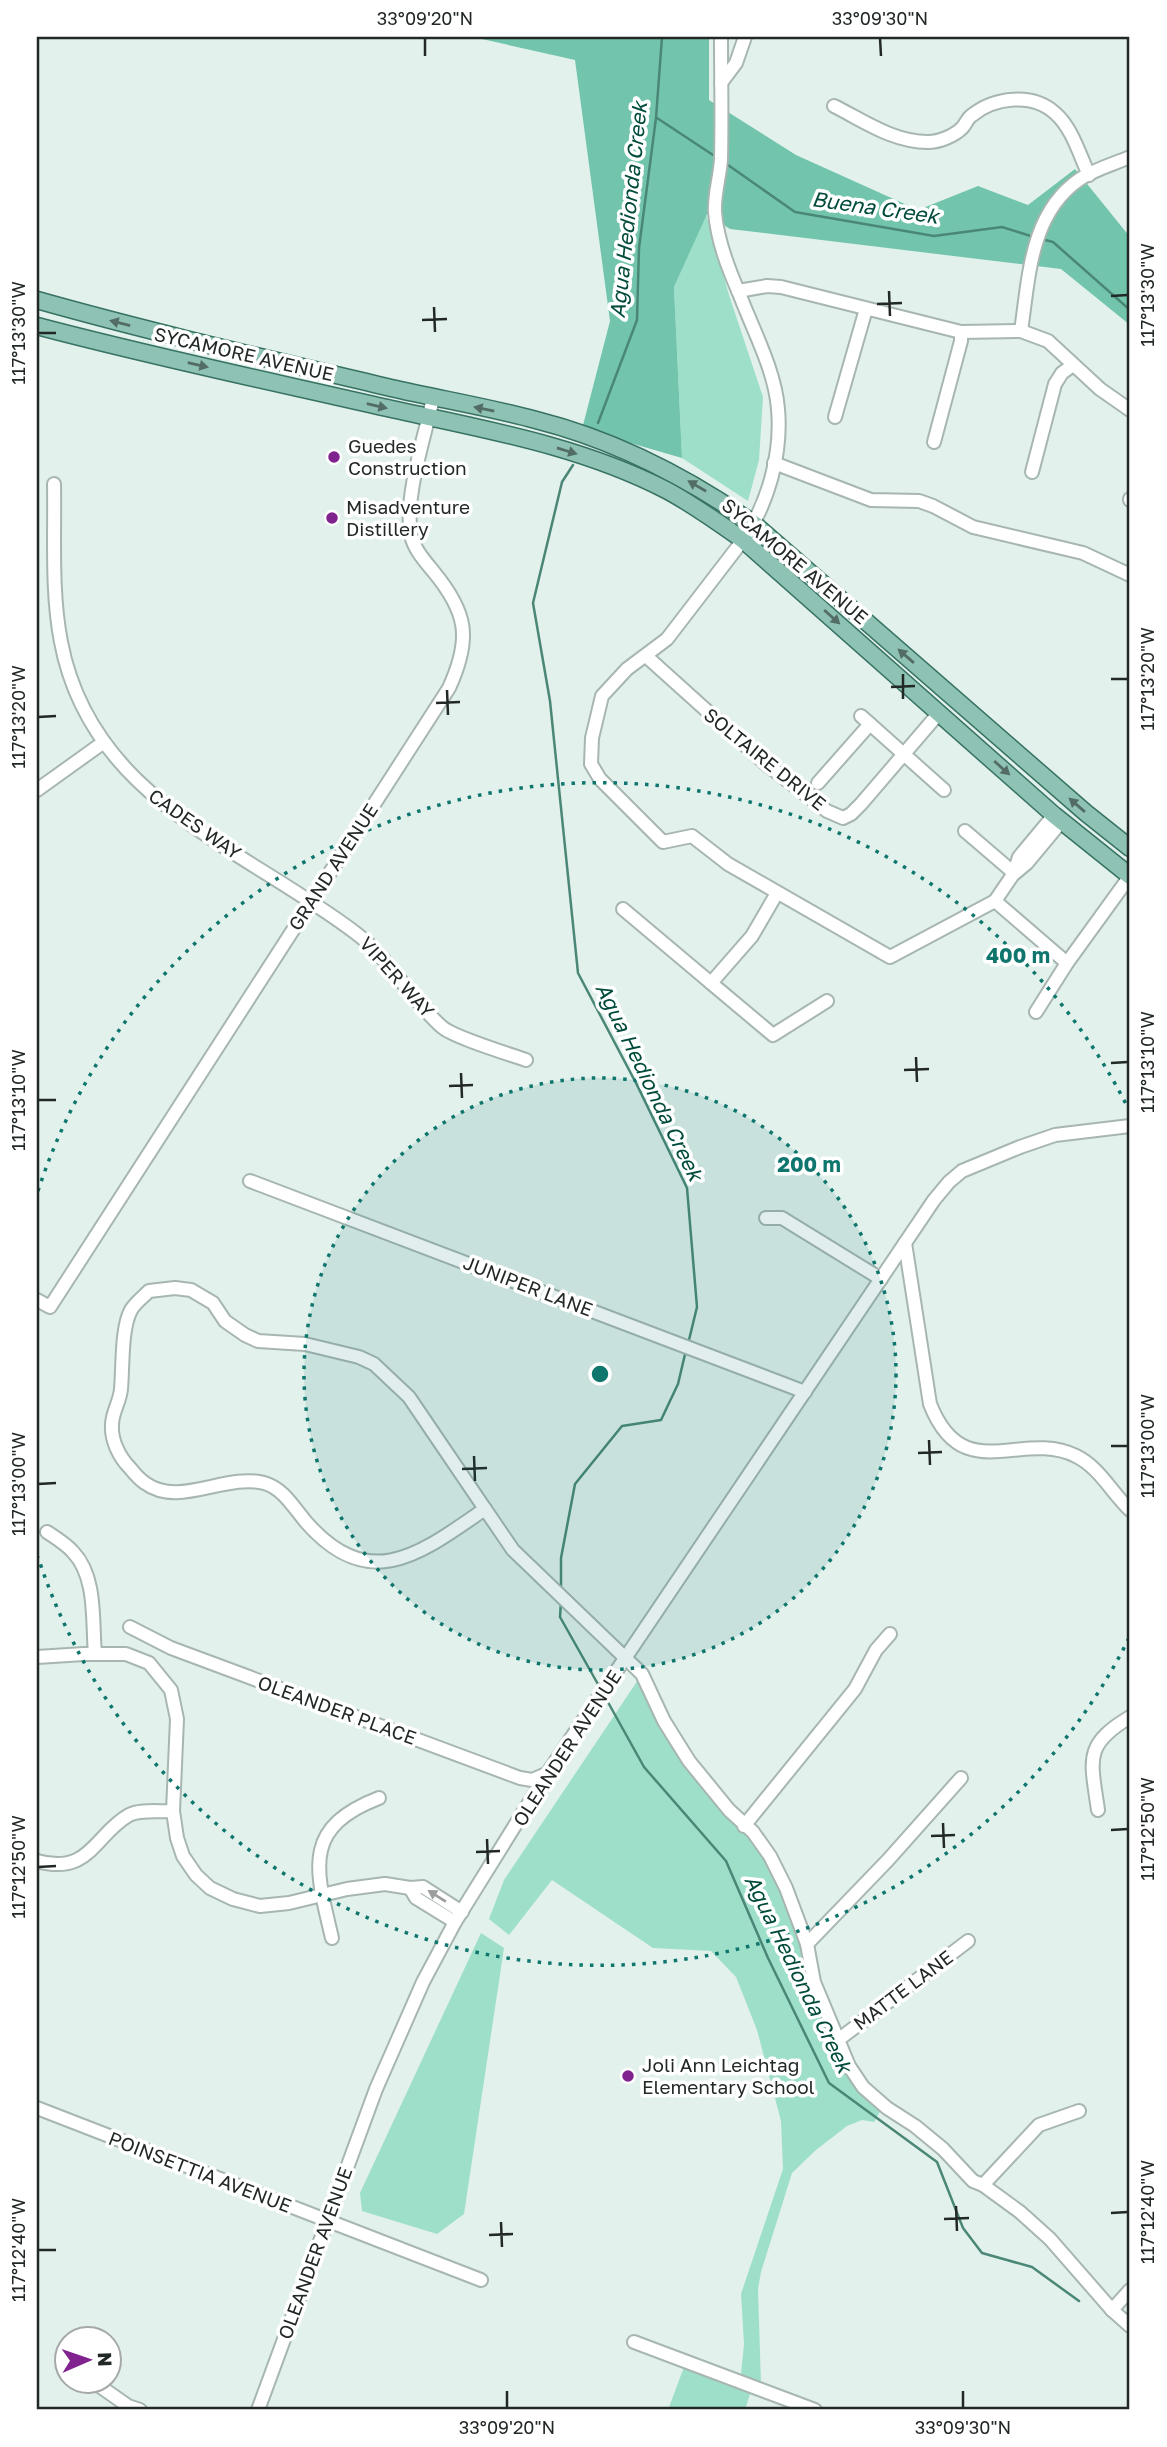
<svg xmlns="http://www.w3.org/2000/svg" width="1167" height="2447" font-family="'Golos Text',sans-serif">
	<style>
		.green { fill: #9edfca }
		.forest { fill: #72c5ac }
		.lines { fill: none; stroke-linecap: round; stroke-linejoin: round }
		.stream { stroke: #4b8776; stroke-width: 2.5 }
		.minor-casing { stroke: #a7b6b1; stroke-width: 16 }
		.major-casing { stroke: #377262; stroke-width: 19 }
		.minor { stroke: #fff; stroke-width: 12 }
		.major { stroke: #8ec2b4; stroke-width: 16 }
		.oneway { fill: #536d66 }
		.oneway2 { fill: #9c9e9d }
		.ticks { fill: none; stroke: #222826; stroke-width: 2.5 }
		.ring { fill: none; stroke: #0f766e; stroke-width: 3.5; stroke-dasharray: 3.5 7 }
		.poi-dot { fill: #81238e; stroke: #fff; stroke-width: 2.5 }
		.labels { text-anchor: middle; stroke-width: 7; stroke-linejoin: round; paint-order: stroke }
		.street-label { font-size: 19px; fill: #222826; stroke: #fff }
		.poi-label { font-size: 19px; fill: #222826; stroke: #fff; text-anchor: start }
		.water-label { font-size: 21px; font-style: italic; fill: #004b3b; stroke: #fff }
		.centre { fill: #0f766e; stroke: #fff; stroke-width: 3.5 }
		.ring-label { font-size: 21px; text-anchor: middle; font-weight: bold; fill: #0f766e; stroke: #fff; stroke-width: 7; stroke-linejoin: round; paint-order: stroke }
		.neatline { fill: none; stroke: #222826; stroke-width: 2.5 }
		.ticks-label { font-size: 18px; text-anchor: middle; fill: #222826 }
	</style>
	<rect width="100%" height="100%" fill="#e2f1ec"/>
	<g class="green">
		<polygon points="706,214 729,295 763,397 759,460 748,501 682,458 674,287"/>
		<polygon points="642,1674 664,1721 770,1856 849,2066 881,2110 874,2122 862,2120 847,2126 816,2150 792,2173 761,2272 758,2289 761,2384 741,2374 744,2344 741,2294 783,2169 781,2121 757,2030 736,1977 711,1951 653,1948 552,1880 509,1935 489,1919 504,1880"/>
		<polygon points="481,1933 504,1948 464,2214 437,2234 362,2211 360,2193"/>
		<polygon points="684,2367 750,2394 745,2410 668,2410"/>
	</g>
	<polygon class="forest" points="473,37 709,37 709,100 796,155 918,210 978,186 1028,205 1075,169 1130,237 1130,325 1061,269 730,229 707,214 674,287 682,458 582,429 610,321 575,60"/>
	<g class="lines">
		<g class="stream">
			<polyline points="657,118 713,155"/>
			<polyline points="728,165 795,212 934,236 1002,227 1034,237"/>
			<polyline points="1041,239 1053,242 1130,310"/>
			<polyline points="598,423 637,320 639,248 656,118 662,37"/>
			<polyline points="573,465 562,482 533,603 550,701 578,973 637,1085 687,1188 697,1307 688,1344"/>
			<polyline points="561,1588 561,1558 575,1484 622,1426 661,1420 678,1384 686,1350"/>
			<polyline points="561,1601 560,1617 599,1686"/>
			<polyline points="604,1695 644,1767 726,1861 768,1958 829,2083 937,2162 963,2228 982,2253 1032,2267 1079,2301"/>
		</g>
		<g class="minor-casing">
			<g id="minor">
				<path d="M721,37C721,77 722,119 721,159C720,177 714,194 715,212C717,240 728,268 739,293C753,330 775,370 778,409C782,454 768,504 743,540L667,639L627,669L602,696L592,738L591,764L600,779L663,842L692,836L728,864L890,957L995,901L1067,963L1130,876"/>
				<polyline points="721,83 736,63 745,37"/>
				<path d="M834,106C864,121 893,142 928,142C939,142 954,136 962,128C966,124 967,119 971,116C994,97 1033,92 1056,114C1072,128 1080,156 1089,175"/>
				<polyline points="738,291 767,286 781,287 961,332 1021,331 1048,341 1100,389 1130,410"/>
				<path d="M1021,331C1029,277 1030,213 1080,179C1095,169 1114,164 1130,157"/>
				<polyline points="835,417 866,309"/>
				<polyline points="934,442 961,341 961,332"/>
				<polyline points="774,463 871,500 919,501 933,506 973,527 1083,553 1130,575"/>
				<polyline points="1032,472 1055,384 1062,373 1073,365"/>
				<path d="M54,484C55,536 51,591 61,642C91,800 243,847 357,934C390,959 411,1000 442,1027C453,1037 509,1054 526,1060"/>
				<polyline points="1130,500 1130,499"/>
				<polyline points="646,656 766,764 827,811 843,818 851,814 861,804 939,713"/>
				<polyline points="861,716 944,790"/>
				<polyline points="818,783 870,724"/>
				<polyline points="37,790 104,742"/>
				<polyline points="965,831 1014,873"/>
				<polyline points="1015,873 1027,863 1062,821"/>
				<polyline points="777,893 752,936 711,983 773,1035 827,1001"/>
				<polyline points="995,901 1014,873 1019,857 1054,815"/>
				<polyline points="623,909 711,983"/>
				<polyline points="1036,1012 1067,963"/>
				<polyline points="250,1181 805,1392"/>
				<polyline points="766,1218 782,1218 881,1279"/>
				<path d="M905,1243L930,1404C963,1488 1021,1429 1076,1456C1099,1467 1112,1493 1130,1510"/>
				<path d="M175,1288L191,1290L213,1303L225,1321L245,1335L258,1341L305,1344L359,1357L374,1364L409,1397L485,1509C421,1553 370,1595 306,1522C294,1508 283,1488 264,1483C225,1473 179,1508 145,1483C139,1479 134,1473 130,1468C119,1457 111,1440 112,1425C112,1412 120,1402 121,1389C123,1368 121,1328 131,1310C135,1303 143,1297 149,1291Z"/>
				<path d="M37,1300L50,1307L449,688C472,638 467,612 433,571C424,560 414,549 411,535C404,496 425,437 433,398"/>
				<polyline points="485,1509 513,1550 642,1674 664,1721 689,1761 729,1810 753,1832 770,1856 786,1888 807,1944 814,1982 849,2066 863,2087 887,2108 915,2126 943,2149 973,2181 983,2185 1020,2212 1050,2239 1112,2310 1130,2326"/>
				<path d="M47,1532C56,1538 66,1544 73,1552C97,1577 92,1621 95,1654"/>
				<polyline points="130,1627 171,1648 520,1778 532,1780 546,1774"/>
				<polyline points="37,1657 84,1654 126,1654 149,1663 171,1690 177,1719 173,1811 177,1838 183,1856 196,1875 210,1888 233,1899 260,1906 289,1903 347,1889 385,1884 410,1888 423,1887 462,1912"/>
				<path d="M1098,1810C1091,1760 1083,1745 1130,1717"/>
				<polyline points="744,1826 855,1689 876,1650 890,1634"/>
				<path d="M37,1861C90,1876 95,1834 129,1815C140,1809 160,1812 173,1811"/>
				<polyline points="410,1888 416,1898 455,1922"/>
				<path d="M332,1938C316,1870 301,1828 379,1798"/>
				<polyline points="807,1944 888,1860 961,1778"/>
				<polyline points="838,2040 968,1941"/>
				<polyline points="37,2108 481,2280"/>
				<polyline points="983,2185 1039,2125 1079,2111"/>
				<polyline points="1112,2310 1130,2290"/>
				<polyline points="634,2342 815,2410"/>
				<polyline points="101,2387 128,2406 140,2410"/>
				<polyline points="258,2410 376,2089 423,1982 455,1922 547,1774 934,1200 949,1182 962,1171 1020,1147 1055,1135 1130,1126"/>
			</g>
		</g>
		<g class="major-casing">
			<g id="major">
				<path d="M37,300C154,333 273,360 391,388C439,399 488,407 536,420C615,440 687,477 754,524L1086,813L1130,848"/>
				<path d="M37,326C150,356 264,380 378,406C476,428 578,444 668,491C694,505 719,523 743,540L1054,815L1130,876"/>
			</g>
		</g>
		<use href="#minor" class="minor"/>
		<use href="#major" class="major"/>
	</g>
	<defs><path id="oneway-solid" d="M-6-.8H1V-3.2L6.5 0L1 3.2V.8H-6Z" transform="scale(1.75)"/></defs>
	<g class="oneway">
		<use href="#oneway-solid" transform="translate(120 323) rotate(-166)"/>
		<use href="#oneway-solid" transform="translate(198 365) rotate(13)"/>
		<use href="#oneway-solid" transform="translate(377 406) rotate(13)"/>
		<use href="#oneway-solid" transform="translate(484 409) rotate(-168)"/>
		<use href="#oneway-solid" transform="translate(567 451) rotate(17)"/>
		<use href="#oneway-solid" transform="translate(697 486) rotate(-150)"/>
		<use href="#oneway-solid" transform="translate(832 617) rotate(42)"/>
		<use href="#oneway-solid" transform="translate(906 656) rotate(-139)"/>
		<use href="#oneway-solid" transform="translate(1002 768) rotate(42)"/>
		<use href="#oneway-solid" transform="translate(1077 805) rotate(-139)"/>
	</g>
	<use class="oneway2" href="#oneway-solid" transform="translate(437 1896) rotate(-148)"/>
	<path class="ticks" d="M425,38V56M880,38L881,56M889,291L890,316M1111,296L1128,295M877,304L902,303M434,307L435,332M422,320L447,319M38,333H56M903,674V699M1111,679H1128M891,687L915,686M447,690L448,715M436,703L460,702M38,717L56,716M916,1057L917,1082M1111,1063L1128,1062M904,1070L929,1069M461,1073L462,1098M449,1086L473,1085M38,1100H56M929,1440L930,1465M1111,1446H1128M918,1453L942,1452M474,1456L475,1481M462,1469L487,1468M38,1484L56,1483M943,1823L944,1848M1111,1830L1128,1829M931,1836L955,1835M487,1839L488,1864M476,1852L500,1851M38,1867L56,1866M956,2206L957,2231M1111,2213L1128,2212M944,2219L969,2218M501,2222L502,2247M489,2235L513,2234M38,2250H56M507,2391V2408M963,2391V2408"/>
	<circle cx="600" cy="1374" r="296" fill="#0f766e" fill-opacity=".12"/>
	<g class="ring">
		<circle cx="600" cy="1374" r="296"/>
		<path d="M1129 1638A591 591 0 0 1 38 1557M38 1191A591 591 0 0 1 1129 1110"/>
	</g>
	<g class="poi-dot">
		<circle cx="334" cy="457" r="7"/>
		<circle cx="332" cy="518" r="7"/>
		<circle cx="628" cy="2076" r="7"/>
	</g>
	<g class="labels">
		<g class="street-label">
			<text transform="translate(244 354) rotate(13)" y="7">SYCAMORE AVENUE</text>
			<text transform="translate(795 561) rotate(40)" y="7">SYCAMORE AVENUE</text>
			<text transform="translate(765 759) rotate(39)" y="7">SOLTAIRE DRIVE</text>
			<text transform="translate(195 824) rotate(35)" y="7">CADES WAY</text>
			<text transform="translate(333 867) rotate(-57)" y="7">GRAND AVENUE</text>
			<text transform="translate(397 977) rotate(48)" y="7">VIPER WAY</text>
			<text transform="translate(528 1286) rotate(21)" y="7">JUNIPER LANE</text>
			<text transform="translate(337 1710) rotate(20)" y="7">OLEANDER PLACE</text>
			<text transform="translate(567 1748) rotate(-57)" y="7">OLEANDER AVENUE</text>
			<text transform="translate(903 1990) rotate(-37)" y="7">MATTE LANE</text>
			<text transform="translate(200 2172) rotate(21)" y="7">POINSETTIA AVENUE</text>
			<text transform="translate(315 2253) rotate(-70)" y="7">OLEANDER AVENUE</text>
		</g>
		<g class="poi-label">
			<text x="348" y="453">Guedes<tspan x="348" dy="22">Construction</tspan></text>
			<text x="346" y="514">Misadventure<tspan x="346" dy="22">Distillery</tspan></text>
			<text x="642" y="2072">Joli Ann Leichtag<tspan x="642" dy="22">Elementary School</tspan></text>
		</g>
		<g class="water-label">
			<text transform="translate(875 208) rotate(8)" y="7">Buena Creek</text>
			<text transform="translate(629 210) rotate(-84)" y="7">Agua Hedionda Creek</text>
			<text transform="translate(649 1082) rotate(64)" y="7">Agua Hedionda Creek</text>
			<text transform="translate(798 1974) rotate(64)" y="7">Agua Hedionda Creek</text>
		</g>
	</g>
	<circle cx="600" cy="1374" r="10" class="centre"/>
	<g class="ring-label">
		<text x="1018" y="963">400 m</text>
		<text x="809" y="1172">200 m</text>
	</g>
	<rect width="1167" height="2447" fill="none" stroke="#ffffff" stroke-width="77"/>
	<g transform="translate(88 2360) rotate(88)"><circle r="33" fill="#ffffff" stroke="#a7a9a8" stroke-width="2"/>
	<path d="M0-5L12 26L0 18L-12 26Z" fill="#81238e"/>
	<text y="-10" font-size="19" font-weight="bold" text-anchor="middle" fill="#222826">N</text>
	</g>
	<rect x="38" y="38" width="1090" height="2370" class="neatline"/>
	<g class="ticks-label">
		<text x="425" y="25">33°09'20"N</text>
		<text x="880" y="25">33°09'30"N</text>
		<text transform="translate(1148 295) rotate(-90)" y="6">117°13'30"W</text>
		<text transform="translate(19 333) rotate(-90)" y="6">117°13'30"W</text>
		<text transform="translate(1148 679) rotate(-90)" y="6">117°13'20"W</text>
		<text transform="translate(19 717) rotate(-90)" y="6">117°13'20"W</text>
		<text transform="translate(1148 1062) rotate(-90)" y="6">117°13'10"W</text>
		<text transform="translate(19 1100) rotate(-90)" y="6">117°13'10"W</text>
		<text transform="translate(1148 1446) rotate(-90)" y="6">117°13'00"W</text>
		<text transform="translate(19 1484) rotate(-90)" y="6">117°13'00"W</text>
		<text transform="translate(1148 1829) rotate(-90)" y="6">117°12'50"W</text>
		<text transform="translate(19 1867) rotate(-90)" y="6">117°12'50"W</text>
		<text transform="translate(1148 2212) rotate(-90)" y="6">117°12'40"W</text>
		<text transform="translate(19 2250) rotate(-90)" y="6">117°12'40"W</text>
		<text x="507" y="2434">33°09'20"N</text>
		<text x="963" y="2434">33°09'30"N</text>
	</g>
</svg>
